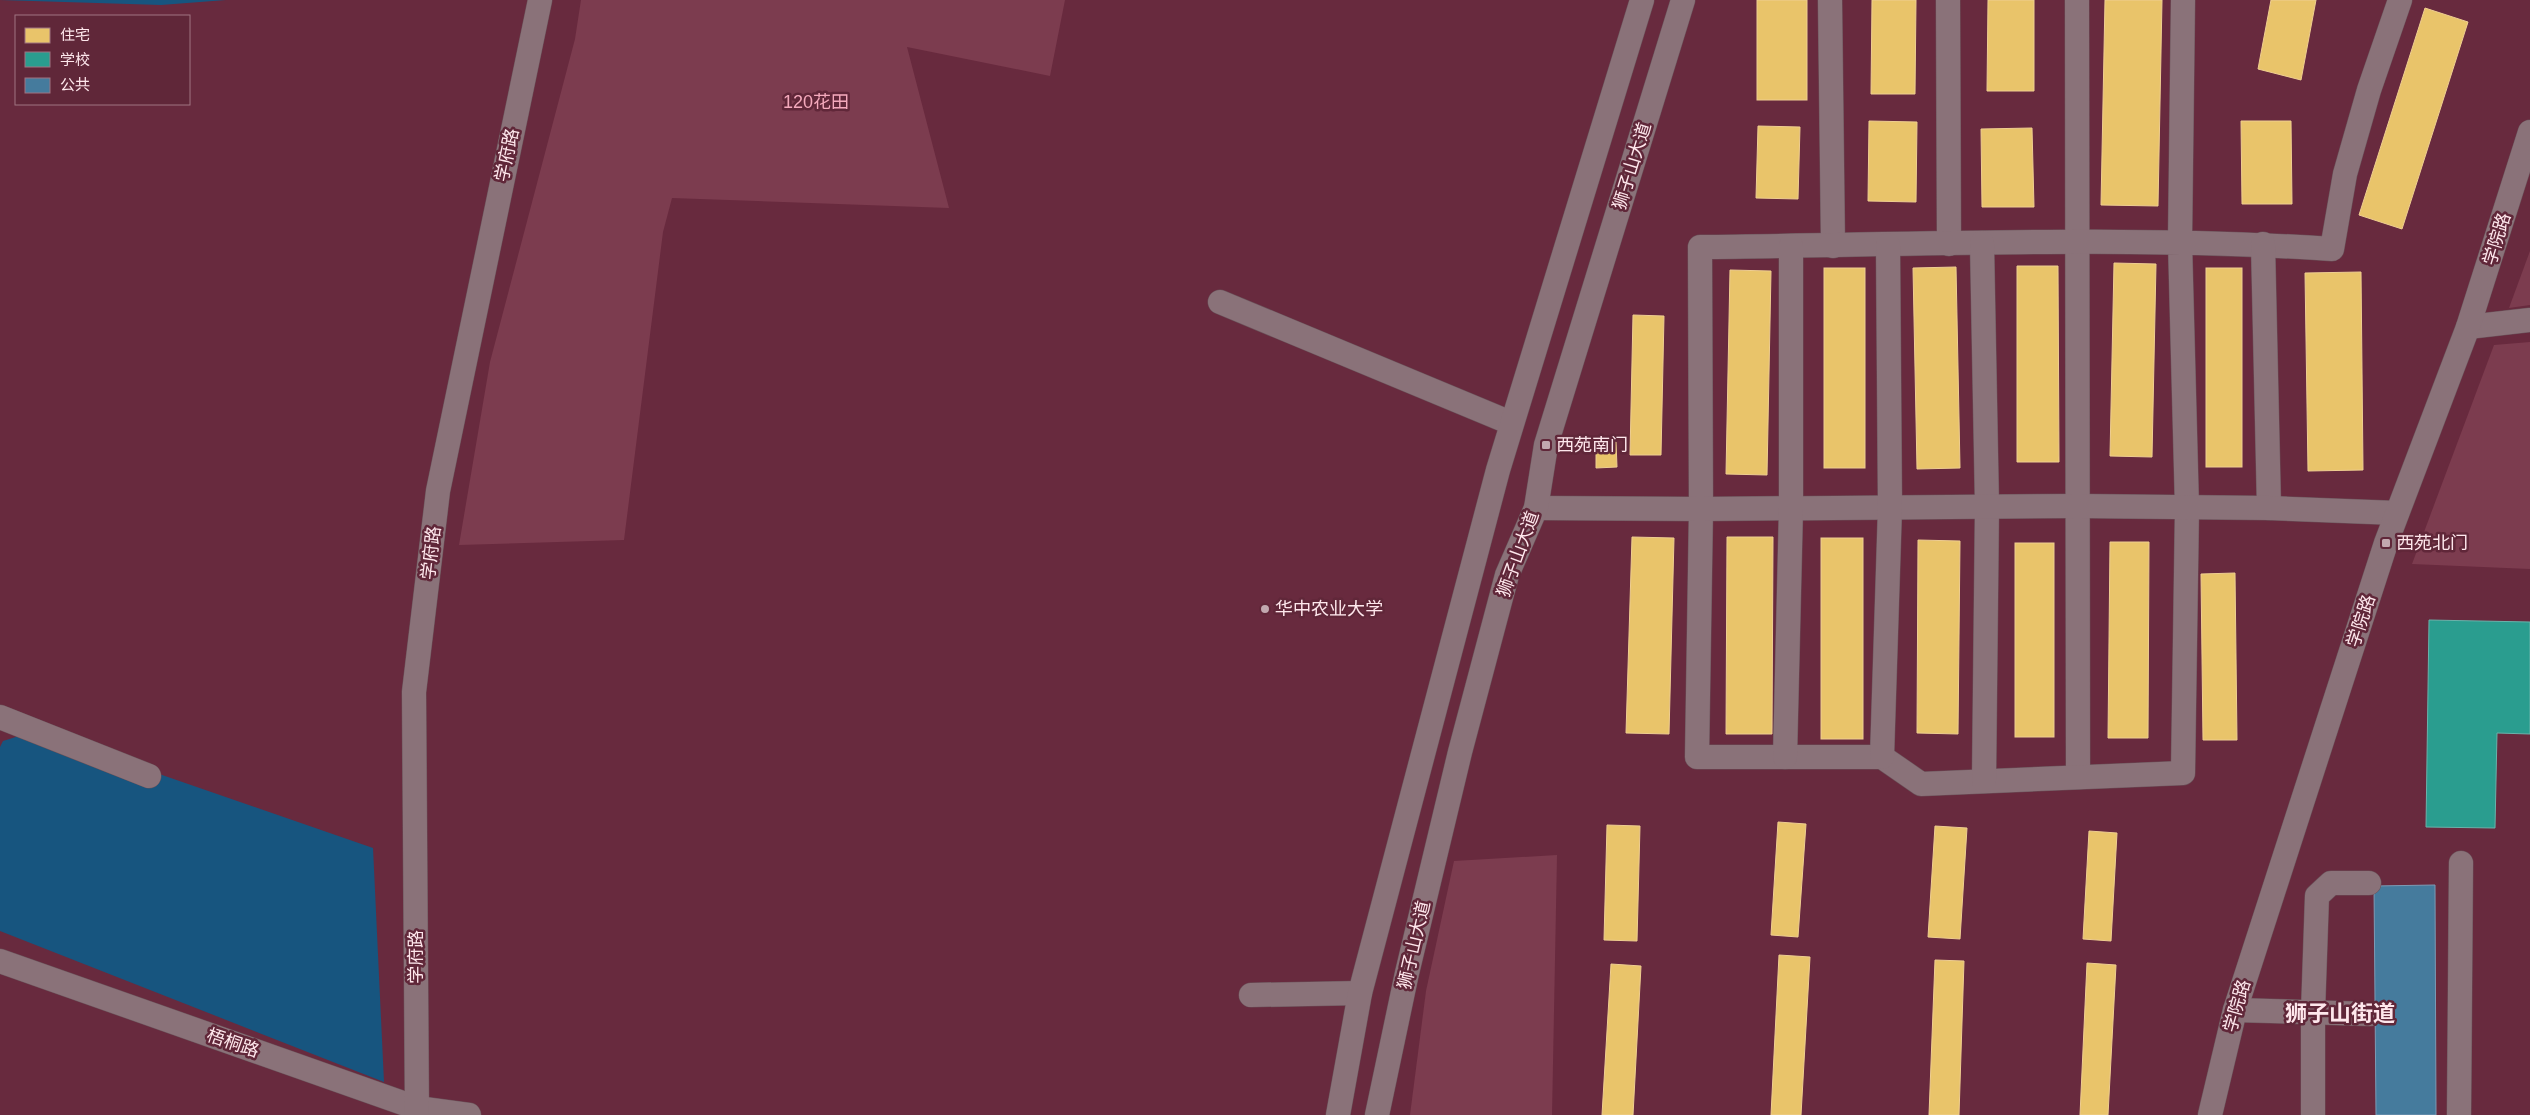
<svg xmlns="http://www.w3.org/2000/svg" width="2530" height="1115" font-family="Helvetica,'Noto Sans SC',sans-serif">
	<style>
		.built { fill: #682a3e; fill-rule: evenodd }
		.green { fill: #7c3c4f }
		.water { fill: #17557f }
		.homes { fill: #e9c46a; stroke: #efce91 }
		.schools { fill: #2a9d8f; stroke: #6ab3ab }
		.public { fill: #457b9d; stroke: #7c9bb5 }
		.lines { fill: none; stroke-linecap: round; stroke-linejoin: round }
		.minor-casing { stroke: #6a5159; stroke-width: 25 }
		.minor { stroke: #8a7279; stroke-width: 24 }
		.poi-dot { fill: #c2a8af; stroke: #602739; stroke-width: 2 }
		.labels { text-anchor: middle; stroke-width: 5; stroke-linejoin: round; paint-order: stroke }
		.park-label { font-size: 18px; fill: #f4a9bc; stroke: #602739 }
		.street-label { font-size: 18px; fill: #fee7ec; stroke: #602739 }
		.poi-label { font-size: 18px; fill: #fee7ec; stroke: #602739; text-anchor: start }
		.district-label { font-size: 22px; font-weight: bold; fill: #fee7ec; stroke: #602739 }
	</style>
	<rect width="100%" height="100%" fill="#53343e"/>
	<path class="built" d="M0,0H2530V1115H0ZM16,16H189V104H16Z"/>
	<g class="green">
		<polygon points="581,0 1065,0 1050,76 907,47 949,208 672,198 663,232 624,540 459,545 490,362 575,39"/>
		<polygon points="2530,251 2530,305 2509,308"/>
		<polygon points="2530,342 2530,569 2412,564 2494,345"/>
		<polygon points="1557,855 1552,1115 1410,1115 1426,991 1454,861"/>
	</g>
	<g class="water">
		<polygon points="0,0 226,0 161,5"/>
		<polygon points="35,731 373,848 384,1082 0,931 0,747 3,741"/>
	</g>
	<g class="homes">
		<rect x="1757" y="0" width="50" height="100"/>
		<polygon points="1872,0 1916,0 1915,94 1871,94"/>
		<polygon points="1988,0 2034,0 2034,91 1987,91"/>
		<polygon points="2105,0 2162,0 2158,206 2101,205"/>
		<polygon points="2271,0 2316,0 2301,80 2258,69"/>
		<polygon points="2425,8 2468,22 2402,229 2359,215"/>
		<polygon points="1869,121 1917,122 1916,202 1868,201"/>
		<polygon points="2241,121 2291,121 2292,204 2242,204"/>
		<polygon points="1758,126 1800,127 1798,199 1756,198"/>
		<polygon points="2032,128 2034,207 1982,207 1981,129"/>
		<polygon points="2114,263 2156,264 2152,457 2110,456"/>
		<polygon points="2017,266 2058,266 2059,462 2017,462"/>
		<polygon points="1956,267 1960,468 1917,469 1913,268"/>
		<rect x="1824" y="268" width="41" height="200"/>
		<rect x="2206" y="268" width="36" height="199"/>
		<polygon points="1730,270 1771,271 1767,475 1726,474"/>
		<polygon points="2361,272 2363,470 2308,471 2305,273"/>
		<polygon points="1633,315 1664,316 1661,455 1630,455"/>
		<polygon points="1616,442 1617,467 1596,468 1596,443"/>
		<polygon points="1632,537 1674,538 1669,734 1626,733"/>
		<polygon points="1727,537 1773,537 1772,734 1726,734"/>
		<rect x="1821" y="538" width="42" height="201"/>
		<polygon points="1918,540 1960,541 1958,734 1917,733"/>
		<polygon points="2110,542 2149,542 2148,738 2108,738"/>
		<rect x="2015" y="543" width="39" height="194"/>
		<polygon points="2235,573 2237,740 2203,740 2201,574"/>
		<polygon points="1778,822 1806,824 1798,937 1771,935"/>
		<polygon points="1607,825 1640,826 1637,941 1604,940"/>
		<polygon points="1935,826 1967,828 1960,939 1928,937"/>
		<polygon points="2089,831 2117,833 2111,941 2083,939"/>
		<polygon points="1779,955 1810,957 1801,1115 1771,1115"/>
		<polygon points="1935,960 1964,961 1959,1115 1929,1115"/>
		<polygon points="2087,963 2116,965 2108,1115 2080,1115"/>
		<polygon points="1611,964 1641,966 1633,1115 1602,1115"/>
	</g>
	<polygon class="schools" points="2429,620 2530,622 2530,734 2497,733 2495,828 2426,827"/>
	<polygon class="public" points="2435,885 2436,1115 2376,1115 2374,886"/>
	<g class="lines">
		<g class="minor-casing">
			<g id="minor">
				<polyline points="1830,0 1833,246"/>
				<polyline points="1948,0 1949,244"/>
				<polyline points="2077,0 2078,777"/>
				<path d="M2183,0L2180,242L2187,508L2183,773L1921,784L1882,757H1697L1701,509L1700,247C1910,245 2122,235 2332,249L2345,174L2369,90L2400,0"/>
				<polyline points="1982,243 1987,506 1984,781"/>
				<polyline points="2263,244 2269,508"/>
				<polyline points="1220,302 1511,423"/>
				<polyline points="2468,327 2530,320"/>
				<polyline points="1536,508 1701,509 2079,506 2269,508 2397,513"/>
				<polyline points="0,717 149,776"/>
				<polyline points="1785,757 1791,508 1791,246"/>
				<polyline points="1882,757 1890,507 1888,245"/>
				<polyline points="0,961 417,1108 469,1115"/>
				<polyline points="1251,995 1360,993"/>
				<polyline points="2235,1010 2370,1014"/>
				<polyline points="417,1115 414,692 438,491 540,0"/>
				<polyline points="1338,1115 1360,993 1498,470 1642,0"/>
				<polyline points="1377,1115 1407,973 1460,752 1507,575 1536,508 1546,445 1683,0"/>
				<polyline points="2210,1115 2235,1010 2386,543 2468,327 2530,132"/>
				<polyline points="2313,1115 2313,1012 2317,896 2331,883 2369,883"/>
				<polyline points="2459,1115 2461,863"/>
			</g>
		</g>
		<use href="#minor" class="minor"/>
	</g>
	<g class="poi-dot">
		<rect x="1541" y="440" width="10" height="10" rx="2.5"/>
		<rect x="2381" y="538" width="10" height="10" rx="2.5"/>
		<circle cx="1265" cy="609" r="5"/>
	</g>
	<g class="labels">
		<g class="park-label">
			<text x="816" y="108">120花田</text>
		</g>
		<g class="street-label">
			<text transform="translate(507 155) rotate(-78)" y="6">学府路</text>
			<text transform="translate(1632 166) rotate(-73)" y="6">狮子山大道</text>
			<text transform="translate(2497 239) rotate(-73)" y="6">学院路</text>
			<text transform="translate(431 553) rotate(-83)" y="6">学府路</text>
			<text transform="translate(1518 554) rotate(-70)" y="6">狮子山大道</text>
			<text transform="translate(2361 621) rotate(-72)" y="6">学院路</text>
			<text transform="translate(1414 945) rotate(-77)" y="6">狮子山大道</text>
			<text transform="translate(416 957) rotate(-90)" y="6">学府路</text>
			<text transform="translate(2237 1006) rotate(-74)" y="6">学院路</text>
			<text transform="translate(233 1043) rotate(19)" y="6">梧桐路</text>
		</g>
		<g class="poi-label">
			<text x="1556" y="451">西苑南门</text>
			<text x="2396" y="549">西苑北门</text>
			<text x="1275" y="615">华中农业大学</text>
		</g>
		<g class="district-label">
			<text x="2340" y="1021">狮子山街道</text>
		</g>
	</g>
	<rect x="15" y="15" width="175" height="90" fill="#602739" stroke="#9f7481"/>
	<rect x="25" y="28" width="25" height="15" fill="#e9c46a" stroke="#9f7481"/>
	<text x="60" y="40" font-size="15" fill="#fee7ec">住宅</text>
	<rect x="25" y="52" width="25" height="15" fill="#2a9d8f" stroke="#9f7481"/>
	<text x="60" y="65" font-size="15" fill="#fee7ec">学校</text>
	<rect x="25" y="78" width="25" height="15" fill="#457b9d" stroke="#9f7481"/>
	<text x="60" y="90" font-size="15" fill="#fee7ec">公共</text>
</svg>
